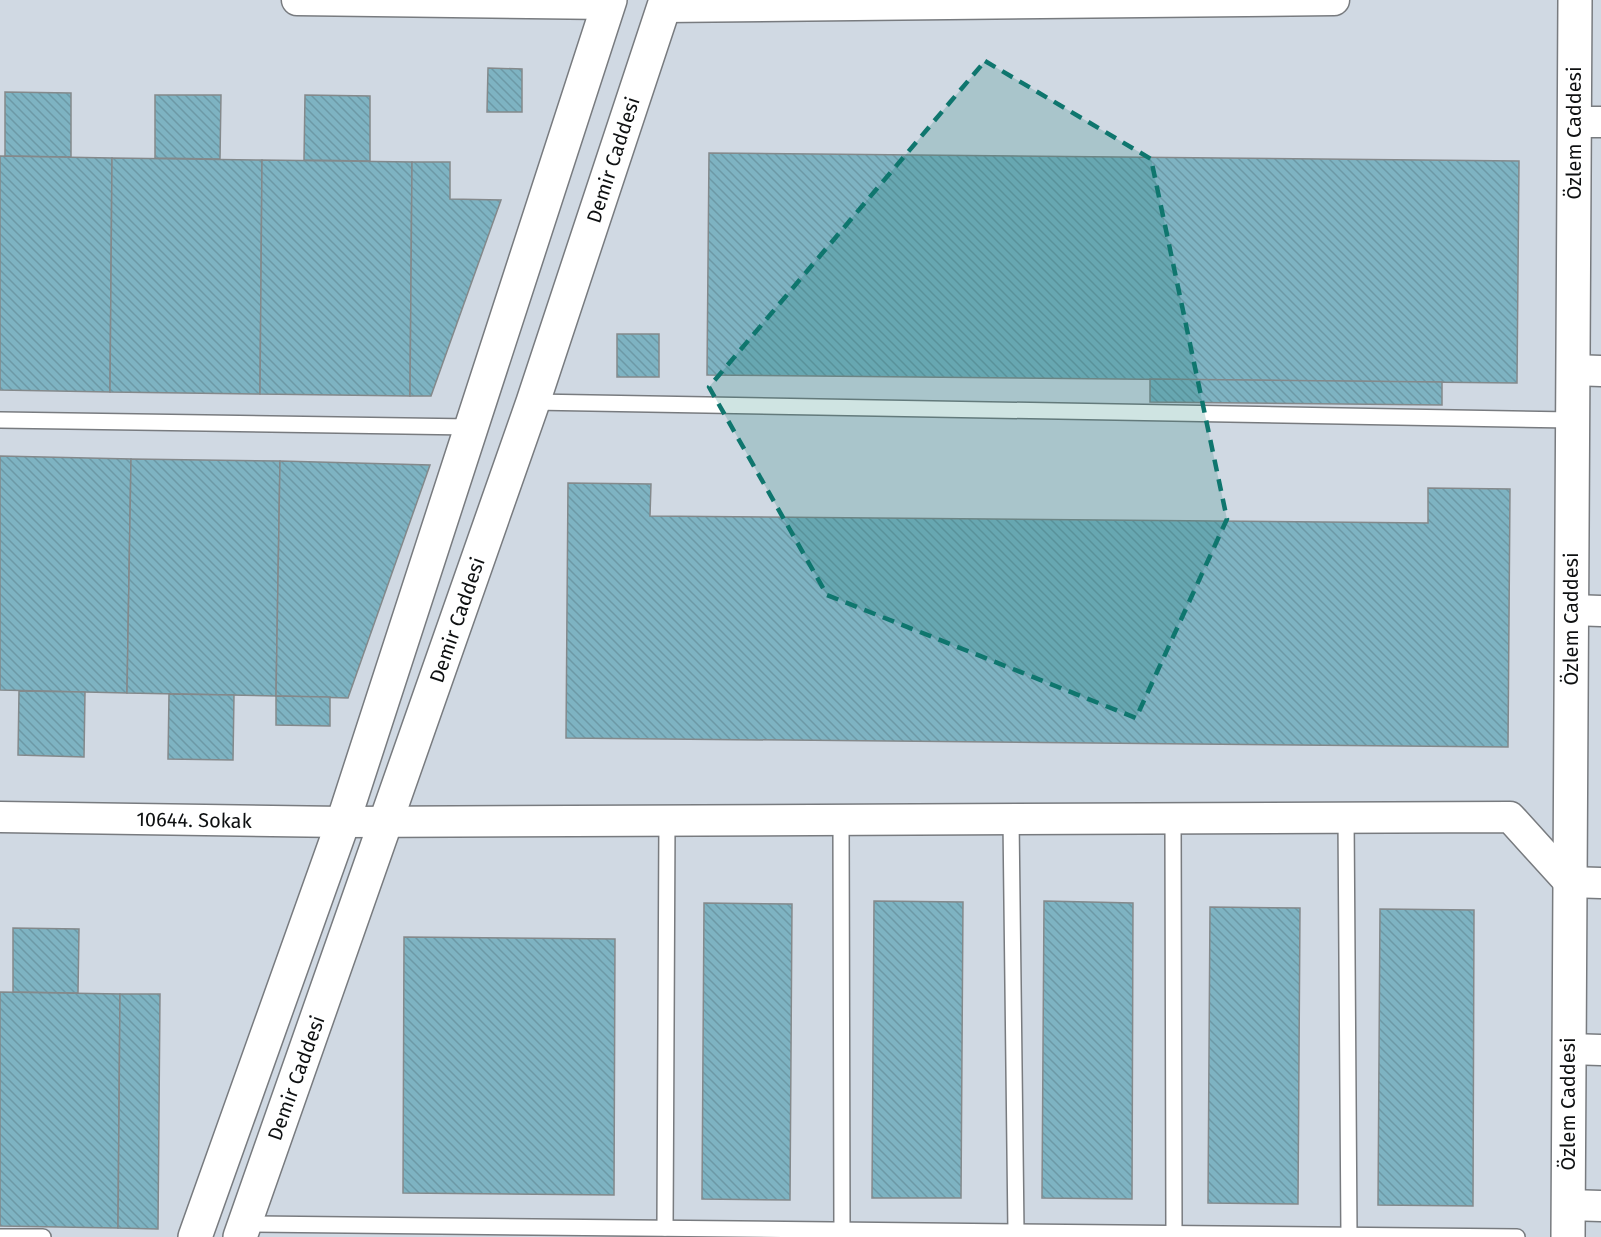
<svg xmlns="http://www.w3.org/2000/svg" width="1601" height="1237" font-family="'Fira Sans',sans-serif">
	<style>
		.built { fill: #d0d9e3 }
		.building { fill: url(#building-back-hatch); stroke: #84898b; stroke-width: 1.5 }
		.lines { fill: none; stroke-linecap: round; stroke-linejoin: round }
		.service-casing { stroke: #787b7f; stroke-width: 18 }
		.minor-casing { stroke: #787b7f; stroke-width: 33 }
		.tertiary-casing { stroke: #787b7f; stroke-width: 36 }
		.service { stroke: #fff; stroke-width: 15 }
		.minor { stroke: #fff; stroke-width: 30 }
		.tertiary { stroke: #fff; stroke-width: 33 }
		.marked { fill: #0f766e; fill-opacity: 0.2; stroke: #0f766e; stroke-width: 4.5; stroke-dasharray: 12 8; stroke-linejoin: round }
		.labels { text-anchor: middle; stroke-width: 4.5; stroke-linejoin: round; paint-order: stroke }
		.street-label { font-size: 20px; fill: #0e1011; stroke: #fff }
	</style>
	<defs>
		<pattern id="building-back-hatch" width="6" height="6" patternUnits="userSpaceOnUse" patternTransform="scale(1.5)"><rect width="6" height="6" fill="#7eb3c2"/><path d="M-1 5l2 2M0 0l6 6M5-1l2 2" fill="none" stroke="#6c99a6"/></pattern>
	</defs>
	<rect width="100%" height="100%" fill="#e1e5e9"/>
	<rect class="built" x="0" y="0" width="1601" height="1237"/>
	<g class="building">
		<polygon points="488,68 522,69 522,112 487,112"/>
		<polygon points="5,92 71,93 71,157 5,156"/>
		<polygon points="155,95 221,95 220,159 155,158"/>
		<polygon points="305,95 370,96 370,161 304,160"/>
		<polygon points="709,153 1519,161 1517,383 707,375"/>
		<polygon points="0,156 112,158 110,392 0,390"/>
		<polygon points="112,158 262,160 260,394 110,392"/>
		<polygon points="262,160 412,162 410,396 260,394"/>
		<polygon points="412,162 450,162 450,199 501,200 431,396 410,396"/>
		<rect x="617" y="334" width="42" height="43"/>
		<polygon points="1150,379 1442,382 1442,405 1150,402"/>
		<polygon points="0,456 131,459 127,693 0,690"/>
		<polygon points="131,459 280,461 276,696 127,693"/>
		<polygon points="280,461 430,465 348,698 276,696"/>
		<polygon points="568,483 651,484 650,516 1428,523 1428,488 1510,489 1508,747 566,738"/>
		<polygon points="19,691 85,692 84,757 18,755"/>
		<polygon points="169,694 234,695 233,760 168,759"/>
		<polygon points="276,696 330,697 330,726 276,725"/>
		<polygon points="874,901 963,902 961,1198 872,1198"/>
		<polygon points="1044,901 1133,903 1132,1199 1042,1198"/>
		<polygon points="704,903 792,904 790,1200 702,1199"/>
		<polygon points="1210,907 1300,908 1298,1204 1208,1203"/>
		<polygon points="1380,909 1474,910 1473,1206 1378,1205"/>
		<polygon points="13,928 79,929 78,993 13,992"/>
		<polygon points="404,937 615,939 614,1195 403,1193"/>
		<polygon points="0,992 120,994 118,1228 0,1226"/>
		<polygon points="120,994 160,994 158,1229 118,1228"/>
	</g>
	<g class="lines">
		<g class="service-casing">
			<g id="service">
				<polyline points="533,402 1572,420"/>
				<polyline points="0,420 471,427"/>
				<polyline points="1346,817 1349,1235"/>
				<polyline points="1173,818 1174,1234"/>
				<polyline points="1011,819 1016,1232"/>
				<polyline points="841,820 842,1230"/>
				<polyline points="244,1224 1517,1237"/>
				<polyline points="665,1228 667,820"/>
				<polyline points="0,1237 43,1237"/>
			</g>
		</g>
		<g class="minor-casing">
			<g id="minor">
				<polyline points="297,0 609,4"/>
				<polyline points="663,7 1334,0"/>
				<polyline points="1574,122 1601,122"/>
				<polyline points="1573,370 1601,371"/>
				<polyline points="1572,610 1601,611"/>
				<polyline points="0,817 343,822 1510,817 1569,882 1601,883"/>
				<polyline points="1569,1049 1601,1050"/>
				<polyline points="1568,1205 1601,1206"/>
			</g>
		</g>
		<g class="tertiary-casing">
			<g id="tertiary">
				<polyline points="195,1237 343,822 610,0"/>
				<polyline points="240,1237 533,402 666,0"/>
				<polyline points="1568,1237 1575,0"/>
			</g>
		</g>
		<use href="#service" class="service"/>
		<use href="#minor" class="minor"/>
		<use href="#tertiary" class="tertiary"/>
	</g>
	<path class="marked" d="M985,61L1151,159L1227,519L1136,718L827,595L709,387Z"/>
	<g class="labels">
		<g class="street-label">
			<text transform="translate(1574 133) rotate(-90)" y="7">Özlem Caddesi</text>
			<text transform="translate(613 160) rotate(-72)" y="7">Demir Caddesi</text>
			<text transform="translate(1571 619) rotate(-90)" y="7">Özlem Caddesi</text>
			<text transform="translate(457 620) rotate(-71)" y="7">Demir Caddesi</text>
			<text transform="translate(194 820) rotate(1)" y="7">10644. Sokak</text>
			<text transform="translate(296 1078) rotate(-70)" y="7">Demir Caddesi</text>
			<text transform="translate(1568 1104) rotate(-90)" y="7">Özlem Caddesi</text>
		</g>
	</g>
</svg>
